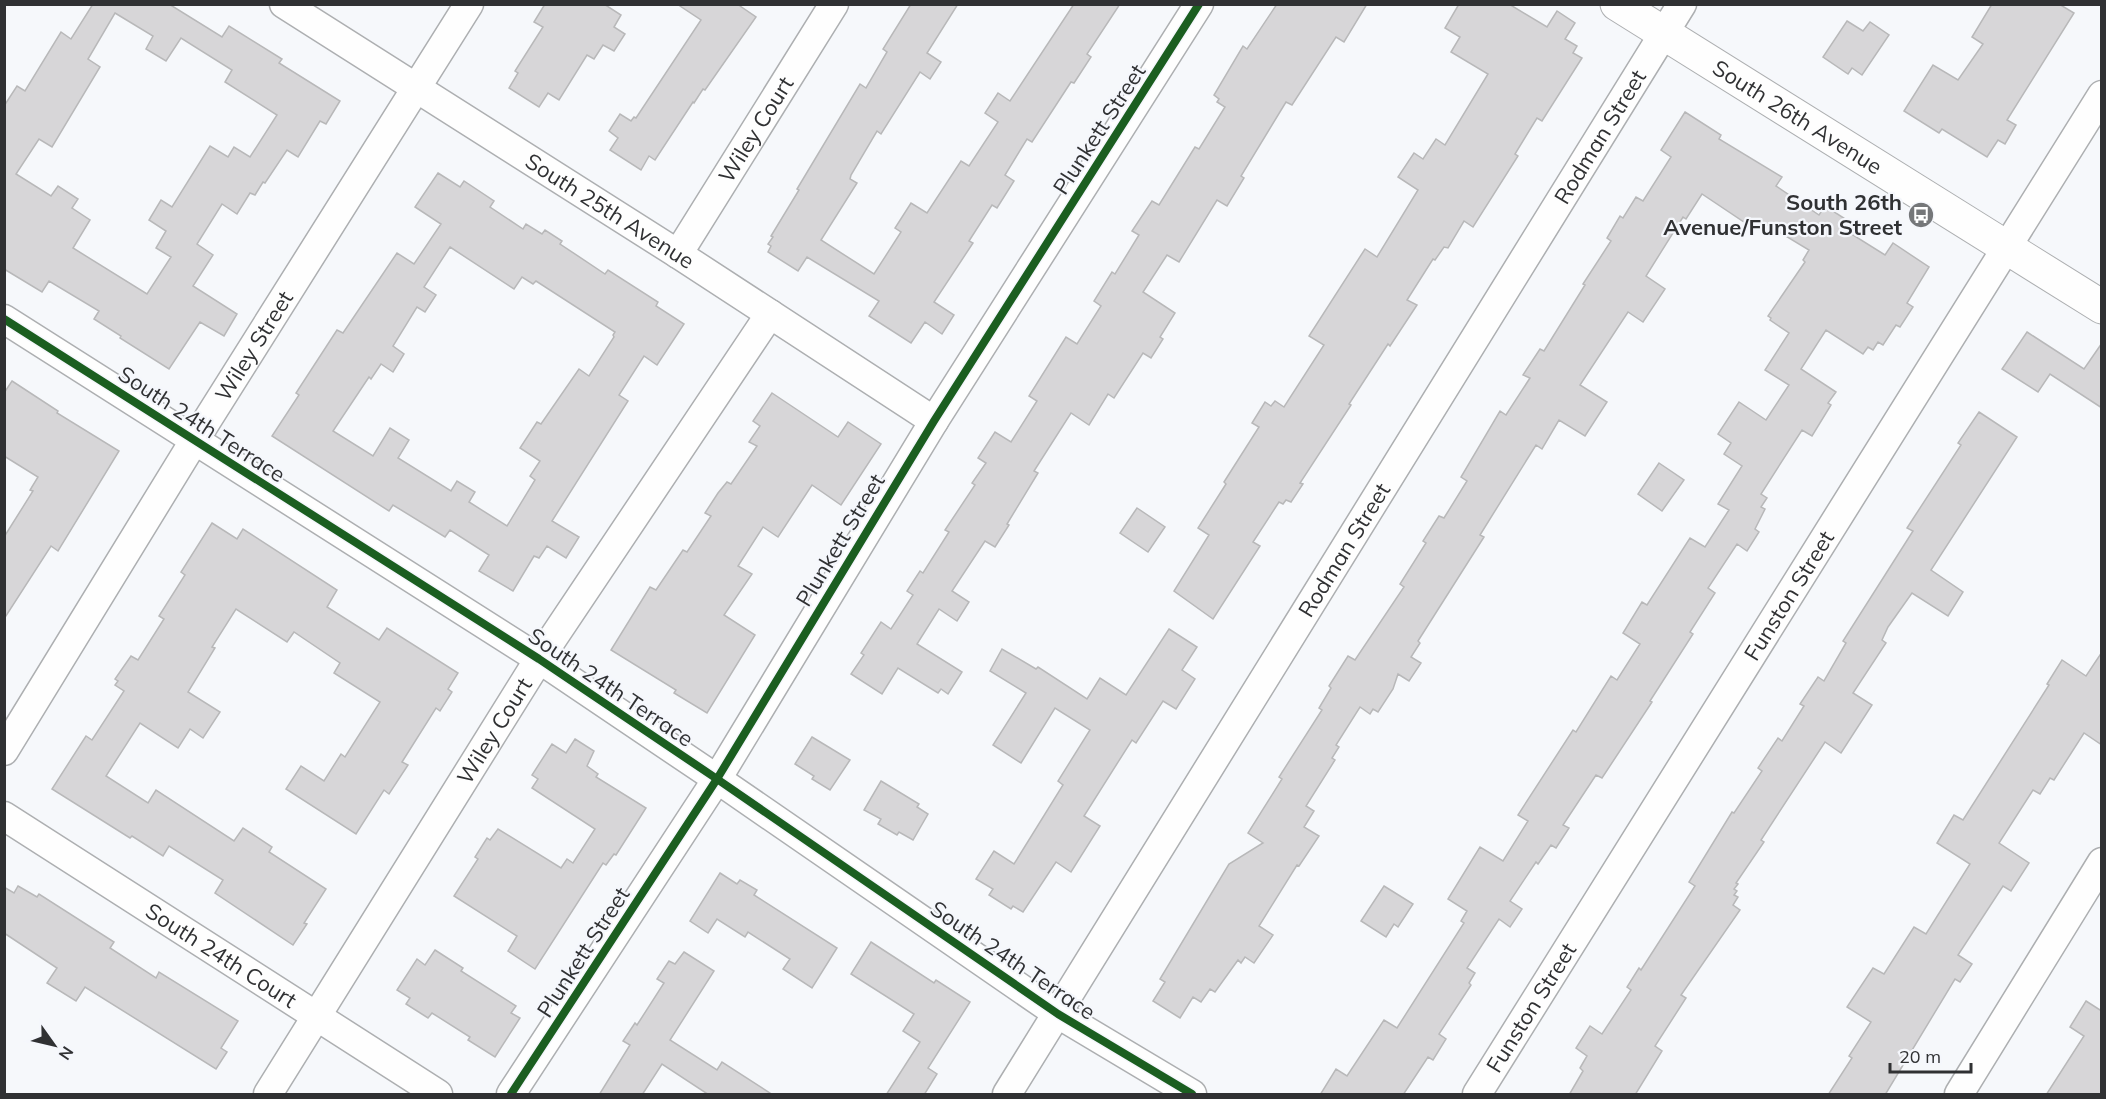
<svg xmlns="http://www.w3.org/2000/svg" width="2106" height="1099" font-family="Mulish,sans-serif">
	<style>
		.building { fill: #d7d6d8; stroke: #b8b8b9; stroke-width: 1.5; fill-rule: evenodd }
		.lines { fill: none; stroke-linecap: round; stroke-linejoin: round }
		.street-casing { stroke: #adafb1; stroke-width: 31 }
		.secondary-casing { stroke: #adafb1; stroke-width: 35 }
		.street { stroke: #fefefe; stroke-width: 28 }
		.secondary { stroke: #fefefe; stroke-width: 33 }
		.cycleway-casing { stroke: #f5f7fc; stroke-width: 11 }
		.cycleway { stroke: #1b5e20; stroke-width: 8 }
		.labels { text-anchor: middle; stroke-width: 4.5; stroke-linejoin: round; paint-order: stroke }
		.street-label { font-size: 22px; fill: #303133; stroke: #f5f7fc }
		.poi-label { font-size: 22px; font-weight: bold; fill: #303133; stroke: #f5f7fc; text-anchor: end }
	</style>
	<rect width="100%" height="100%" fill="#f6f8fb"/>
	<g class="building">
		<path d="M93,4H169L222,37L229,26L282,59L279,63L340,101L326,124L320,121L298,157L287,150L265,183L263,182L255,195L250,193L237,214L222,204L197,244L213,255L193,286L237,314L224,336L200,322L169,369L120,338L121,336L94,319L99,311L49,281L42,292L4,269V106L17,86L25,91L61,32L71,39ZM115,13L153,36L146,49L166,61L181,38L232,70L225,82L277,115L250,157L234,147L228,157L210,146L172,207L161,200L149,220L166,231L156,248L171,257L147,294L73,248L90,220L72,208L78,199L58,186L51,196L16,174L39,139L52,147L100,67L88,59Z"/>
		<polygon points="545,4 604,4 621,15 614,27 625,34 614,51 603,45 594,59 587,55 559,100 548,93 539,107 509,88 518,73 515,71 543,27 534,22"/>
		<polygon points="677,4 737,4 756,17 705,90 703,89 694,103 693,102 655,160 649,156 641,170 610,150 618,138 609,131 620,114 631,121 634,117 636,118 701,20"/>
		<polygon points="911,4 958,4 927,53 941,62 930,79 920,72 881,134 877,131 851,175 850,179 857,183 821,240 874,274 901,232 895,228 911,203 927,213 961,161 969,166 998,122 985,113 998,93 1010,101 1074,4 1120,4 1087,54 1091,57 1074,83 1071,82 1032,142 1027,139 1005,175 1014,181 997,208 992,205 969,241 973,243 934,302 954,315 942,334 925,322 911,343 869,316 879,301 807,257 798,271 768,252 771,246 768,244 773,237 771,236 799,190 797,189 860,84 866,88 887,52 883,49"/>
		<polygon points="1277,4 1367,4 1344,42 1336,37 1292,105 1286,102 1241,176 1244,178 1227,206 1217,200 1179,262 1167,255 1143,292 1175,313 1160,337 1163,339 1151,358 1143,353 1114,398 1108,394 1089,425 1071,413 1034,471 1038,473 1007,524 1009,525 995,547 985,541 952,591 969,602 957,621 939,609 917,644 962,672 948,694 941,689 938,693 898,668 882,694 851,674 864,655 861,653 881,622 891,629 913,595 907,591 920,571 923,573 949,532 945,530 975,485 972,483 986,463 978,458 995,432 1011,442 1037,401 1029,396 1066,337 1077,344 1101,306 1094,301 1112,272 1115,274 1139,235 1132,231 1152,201 1159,205 1195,147 1199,149 1225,107 1217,102 1219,99 1214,95 1243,46 1247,49"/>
		<polygon points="1459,4 1509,4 1547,27 1557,11 1575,23 1565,39 1577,46 1573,53 1582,58 1542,121 1537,118 1515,154 1518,156 1473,227 1464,221 1448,248 1444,247 1435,260 1433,259 1407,300 1417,305 1390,346 1388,344 1349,404 1351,405 1300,483 1303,484 1291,502 1286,500 1283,504 1279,502 1253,542 1260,546 1213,619 1174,591 1209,535 1198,528 1226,484 1224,482 1259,427 1252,423 1265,402 1271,406 1275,401 1284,407 1324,345 1309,336 1365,249 1377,257 1418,190 1398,177 1414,153 1423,159 1436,139 1445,145 1488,74 1451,52 1460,37 1445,28"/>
		<polygon points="1992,4 2059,4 2074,13 2007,120 2016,125 2005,144 1998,140 1987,157 1942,129 1939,133 1904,111 1933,65 1958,80 1983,44 1972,37"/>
		<polygon points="1847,21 1863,31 1870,22 1889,35 1862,75 1852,68 1848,74 1823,57"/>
		<polygon points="1685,112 1721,135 1719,139 1782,177 1776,186 1819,215 1825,206 1850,222 1845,230 1885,255 1893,243 1929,267 1907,303 1913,307 1900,327 1896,325 1883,345 1878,342 1873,350 1868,347 1863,354 1826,330 1801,369 1836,392 1828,403 1831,405 1812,436 1802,430 1761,494 1767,498 1761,507 1765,509 1755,529 1759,532 1747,551 1737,544 1708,588 1715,593 1690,632 1693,634 1650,701 1652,702 1602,778 1596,775 1563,825 1569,828 1556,848 1551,845 1538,864 1536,862 1510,901 1522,909 1510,927 1499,919 1467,968 1475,973 1469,983 1471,985 1439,1034 1446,1039 1433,1060 1428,1057 1403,1095 1320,1095 1336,1069 1347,1076 1384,1020 1397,1028 1464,923 1461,921 1467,911 1448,899 1480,847 1503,861 1528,821 1518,815 1573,730 1576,732 1611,676 1617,680 1640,644 1623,633 1642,602 1647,605 1690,538 1705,547 1729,510 1718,504 1742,466 1724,454 1731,443 1718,434 1739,402 1766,420 1789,385 1765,370 1789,333 1770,320 1771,318 1768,316 1805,262 1803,260 1809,250 1766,224 1762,230 1746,220 1744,222 1702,194 1686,219 1683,217 1646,276 1665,289 1643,322 1628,312 1580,385 1607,402 1585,436 1559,420 1542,449 1536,445 1480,535 1484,537 1418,641 1420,643 1411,657 1421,663 1409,681 1398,674 1393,689 1378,712 1373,709 1370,714 1360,707 1336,745 1339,747 1332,758 1335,760 1306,806 1314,811 1304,827 1319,836 1299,866 1297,865 1259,926 1273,935 1254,963 1245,957 1241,963 1238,960 1215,992 1210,989 1201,1002 1193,997 1180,1018 1153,1001 1165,982 1160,979 1229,864 1263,843 1248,833 1282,779 1279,777 1322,710 1319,708 1331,688 1329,686 1348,656 1355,660 1404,587 1400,584 1426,543 1423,541 1439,516 1444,518 1467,481 1461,477 1500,411 1506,415 1530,378 1523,375 1540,349 1544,351 1585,285 1583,284 1611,241 1607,238 1620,216 1623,218 1636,197 1643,201 1671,157 1661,150"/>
		<path d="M438,173L460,187L464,181L494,201L490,207L523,229L526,224L542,234L545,230L562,241L560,244L605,274L608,270L658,302L656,306L684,324L657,365L644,356L619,395L628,401L552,521L579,537L566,558L547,546L539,558L534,556L513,591L479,571L489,555L450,530L445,537L393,505L389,511L272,436L299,395L296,393L337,330L343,333L397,253L414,264L441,224L415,207ZM450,247L514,289L522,277L533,284L536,281L615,332L613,335L614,337L589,376L579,369L541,424L537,422L520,448L540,461L530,476L535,480L507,526L469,502L475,492L457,481L451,491L398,458L409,440L390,428L373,456L333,431L369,377L371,379L381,364L393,372L404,354L393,346L417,307L425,312L436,295L424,287Z"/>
		<polygon points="2027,332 2084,369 2102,343 2102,408 2050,374 2038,392 2002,369"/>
		<polygon points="12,381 58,411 57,413 119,451 58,551 51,546 4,619 4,537 33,491 30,490 38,477 4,456 4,393"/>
		<polygon points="772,393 838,437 848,422 881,444 841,505 812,485 778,537 763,527 738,566 752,574 724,615 755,635 707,713 674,693 676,690 611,650 650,587 656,590 683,550 687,552 711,516 705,513 718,493 727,482 731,484 757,446 749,442 760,426 753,421"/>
		<polygon points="1979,412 2017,437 1931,570 1963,592 1948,616 1912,593 1888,627 1882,640 1886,643 1853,693 1872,705 1841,753 1825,742 1761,840 1764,842 1736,883 1738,884 1734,889 1737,891 1734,895 1738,897 1733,905 1740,910 1681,995 1686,998 1655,1046 1662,1051 1635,1095 1569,1095 1583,1071 1580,1068 1587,1056 1576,1048 1590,1026 1602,1034 1631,990 1627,987 1639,968 1641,970 1695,886 1689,882 1732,812 1734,813 1762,771 1758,768 1778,738 1782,741 1804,706 1800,704 1818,677 1824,681 1846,643 1843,641 1913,531 1907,528 1961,445 1958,443"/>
		<polygon points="1659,463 1684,480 1662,511 1638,494"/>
		<polygon points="1137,508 1165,527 1148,552 1120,533"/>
		<polygon points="212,523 237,539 243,529 337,590 327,607 379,640 387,628 458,673 448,689 452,692 440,711 436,708 402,762 408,765 389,794 384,790 356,834 286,789 301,766 324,781 341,754 345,757 380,702 334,673 340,663 294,632 287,642 236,609 212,647 215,648 188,692 220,712 203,738 190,729 178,748 140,723 106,776 148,803 156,790 234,841 243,828 272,847 269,852 326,889 304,923 307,924 293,945 215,893 223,880 169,846 163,856 132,836 130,838 52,789 86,736 92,740 124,691 115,685 118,681 115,679 131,656 138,660 164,619 159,616 185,575 181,572"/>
		<polygon points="1169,629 1197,647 1182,670 1195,679 1176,709 1163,701 1136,743 1132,740 1084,816 1100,826 1071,872 1056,862 1023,912 1013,906 1011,909 989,895 993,889 976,879 994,851 1014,864 1063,785 1058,781 1090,730 1055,708 1021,763 993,745 1026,693 990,671 1002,649 1036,669 1038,667 1087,699 1100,678 1126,695"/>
		<polygon points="2102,652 2102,745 2084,733 2054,780 2050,778 2040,794 2033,790 1999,843 2029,863 2011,891 2003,886 1958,955 1972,964 1960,982 1955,979 1885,1095 1828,1095 1852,1058 1849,1056 1871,1022 1847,1007 1873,968 1884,974 1914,927 1926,934 1970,864 1937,843 1954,815 1963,820 2049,685 2047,684 2062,660 2086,676"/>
		<polygon points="812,737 850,760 830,790 812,779 814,776 795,764"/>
		<polygon points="575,739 594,751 587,766 598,774 596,777 646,808 616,855 614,854 606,865 603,863 535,969 508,951 517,936 454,896 478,859 475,857 487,838 490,840 498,829 561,868 567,859 573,863 595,829 532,788 538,779 532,775 552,744 566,753"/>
		<polygon points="881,781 919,804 917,807 928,814 913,840 899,832 897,835 878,824 881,819 864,810"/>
		<polygon points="720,873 737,884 740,880 757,890 754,895 837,948 812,988 783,969 790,959 748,932 745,937 717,919 708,933 690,921"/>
		<polygon points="18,886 37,897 39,894 114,942 110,948 156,978 159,972 238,1021 221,1048 227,1052 216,1069 85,987 76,1001 47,983 57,968 4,933 4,887 14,893"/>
		<polygon points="1384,886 1413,904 1398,927 1394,924 1386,937 1361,921"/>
		<polygon points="871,942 934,983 936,980 970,1002 928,1068 937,1074 924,1095 886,1095 920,1042 903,1031 914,1014 851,974"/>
		<polygon points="435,950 463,968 461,971 516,1006 511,1013 520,1018 495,1057 468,1040 470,1037 432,1013 428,1018 406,1004 410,998 397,990 417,959 425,965"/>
		<polygon points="684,952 714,971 670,1040 717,1070 722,1062 773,1095 709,1095 662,1064 642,1095 599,1095 630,1045 623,1041 635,1023 637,1025 664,983 657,979 669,961 675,964"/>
		<polygon points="2086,1001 2100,1010 2102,1008 2102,1095 2046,1095 2084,1036 2070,1027"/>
	</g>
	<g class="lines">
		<g class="street-casing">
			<g id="street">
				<path id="s1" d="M284,4L678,254L934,421"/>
				<path id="s2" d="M678,254L834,4"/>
				<polyline points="4,319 539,659 717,779 1058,1014 1192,1094"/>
				<path id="s3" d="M4,751L194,441L469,4"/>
				<path id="s4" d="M4,816L438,1094"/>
				<path id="s5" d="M268,1094L539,659L770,314"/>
				<polyline points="511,1094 717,779 934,421 1199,4"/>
				<path id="s6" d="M1007,1094L1682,4"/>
				<path id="s7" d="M1477,1094L2102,95"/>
				<polyline points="1959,1094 2102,862"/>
			</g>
		</g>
		<g class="secondary-casing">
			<g id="secondary">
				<path id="s8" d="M1617,4L2102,307"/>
			</g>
		</g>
		<use href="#street" class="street"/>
		<use href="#secondary" class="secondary"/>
		<g class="cycleway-casing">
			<g id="cycleway">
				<polyline points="4,319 539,659 717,779 1058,1014 1192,1094"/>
				<polyline points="511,1094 717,779 934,421 1199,4"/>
			</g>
		</g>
		<use href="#cycleway" class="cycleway"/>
	</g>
	<defs>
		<g id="bus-disc" transform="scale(1.35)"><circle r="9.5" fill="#757779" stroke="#f5f7fc"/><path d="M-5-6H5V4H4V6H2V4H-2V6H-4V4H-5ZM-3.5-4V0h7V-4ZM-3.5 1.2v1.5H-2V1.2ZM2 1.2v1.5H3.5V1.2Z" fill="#fff"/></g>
	</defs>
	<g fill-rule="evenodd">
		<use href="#bus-disc" x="1921" y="215"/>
	</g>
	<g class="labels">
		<g class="street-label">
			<text dy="8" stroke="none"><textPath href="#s8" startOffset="213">South 26th Avenue</textPath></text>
			<text dy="8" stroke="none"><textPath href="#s2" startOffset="147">Wiley Court</textPath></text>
			<text transform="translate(1099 129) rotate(-57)" y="8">Plunkett Street</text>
			<text dy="8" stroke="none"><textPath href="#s6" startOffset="1126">Rodman Street</textPath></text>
			<text dy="8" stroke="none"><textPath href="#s1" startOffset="386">South 25th Avenue</textPath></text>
			<text dy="8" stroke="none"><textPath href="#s3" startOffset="476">Wiley Street</textPath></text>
			<text transform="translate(202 424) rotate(33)" y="8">South 24th Terrace</text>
			<text transform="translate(840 540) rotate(-59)" y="8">Plunkett Street</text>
			<text dy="8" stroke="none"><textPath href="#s6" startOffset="640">Rodman Street</textPath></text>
			<text dy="8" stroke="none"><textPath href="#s7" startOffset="588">Funston Street</textPath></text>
			<text transform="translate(611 687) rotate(34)" y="8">South 24th Terrace</text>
			<text dy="8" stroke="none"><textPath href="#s5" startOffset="428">Wiley Court</textPath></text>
			<text transform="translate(583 952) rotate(-57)" y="8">Plunkett Street</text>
			<text dy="8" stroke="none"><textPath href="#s4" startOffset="258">South 24th Court</textPath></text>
			<text transform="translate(1013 960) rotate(34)" y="8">South 24th Terrace</text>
			<text dy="8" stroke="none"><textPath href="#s7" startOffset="102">Funston Street</textPath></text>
		</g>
		<g class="poi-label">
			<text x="1902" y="210">South 26th<tspan x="1902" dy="25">Avenue/Funston Street</tspan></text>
		</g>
	</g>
	<rect width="2106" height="1099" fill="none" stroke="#303133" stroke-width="12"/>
	<g transform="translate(54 1045) rotate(124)" stroke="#f5f7fc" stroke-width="4.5" paint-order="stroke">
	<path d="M0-4.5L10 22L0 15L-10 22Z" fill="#303133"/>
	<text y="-9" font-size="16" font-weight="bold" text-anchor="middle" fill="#303133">N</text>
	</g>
	<path d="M1890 1063v9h81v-9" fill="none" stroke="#303133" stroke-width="3"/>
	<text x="1899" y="1063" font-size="18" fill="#303133" stroke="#f5f7fc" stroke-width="4.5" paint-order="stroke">20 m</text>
</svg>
